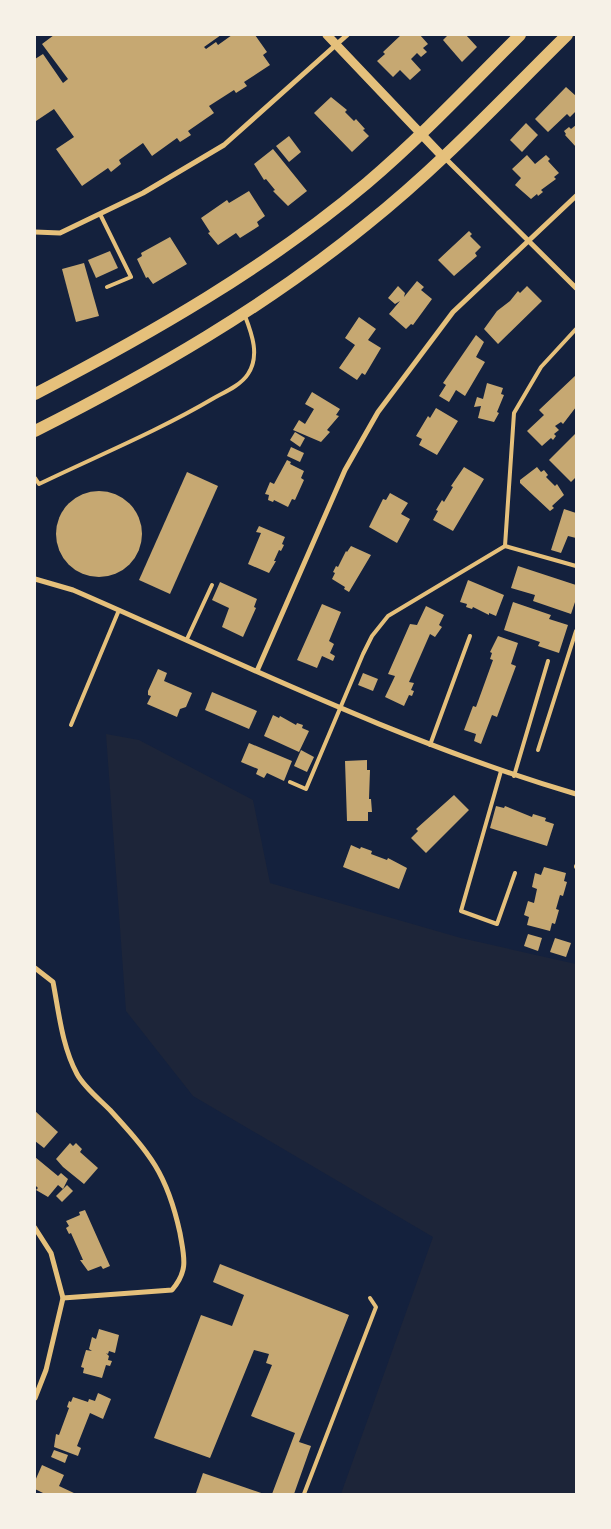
<svg xmlns="http://www.w3.org/2000/svg" width="611" height="1529" font-family="Signika,sans-serif">
	<style>
		.green { fill: #1d2539 }
		.building { fill: #c6a872 }
		.lines { fill: none; stroke-linecap: round; stroke-linejoin: round }
		.service { stroke: #e5c07b; stroke-width: 4 }
		.minor { stroke: #e5c07b; stroke-width: 5 }
		.tertiary { stroke: #e5c07b; stroke-width: 9 }
		.primary { stroke: #e5c07b; stroke-width: 12 }
	</style>
	<rect width="100%" height="100%" fill="#14213d"/>
	<polygon class="green" points="106,734 139,740 253,800 270,883 461,938 576,964 576,1494 341,1494 433,1237 193,1096 126,1011"/>
	<g class="building">
		<polygon points="54,35 221,35 204,47 206,49 216,42 218,45 232,35 255,35 267,52 263,55 270,65 244,82 247,86 236,93 234,90 209,106 214,113 188,131 191,135 180,142 177,138 152,156 143,143 119,160 121,164 111,172 108,168 82,186 56,149 74,137 54,109 36,121 35,119 35,59 43,54 63,83 68,79 42,44"/>
		<polygon points="401,35 420,35 428,44 423,48 427,52 421,57 417,53 411,59 421,70 410,80 400,70 393,77 377,61 385,54 383,52"/>
		<polygon points="448,35 466,35 477,47 462,62 443,40"/>
		<polygon points="566,87 576,96 576,111 570,117 567,114 548,132 535,119"/>
		<polygon points="331,97 347,110 345,112 354,121 356,119 365,129 363,130 369,136 352,152 314,113"/>
		<polygon points="526,123 538,135 522,152 510,140"/>
		<polygon points="576,125 576,147 565,135 566,134 564,131 569,127 571,129"/>
		<polygon points="289,136 301,152 289,162 276,146"/>
		<polygon points="273,149 307,191 288,206 273,191 275,190 266,179 264,180 254,164"/>
		<polygon points="527,155 535,164 546,155 550,159 548,161 559,173 554,177 556,179 541,190 543,192 538,196 537,194 531,199 515,185 521,178 512,169"/>
		<polygon points="249,191 265,216 257,222 259,226 240,238 236,233 218,245 208,233 210,232 201,218 227,200 229,203"/>
		<polygon points="469,231 472,234 470,236 481,247 475,253 477,256 454,276 438,260"/>
		<polygon points="170,237 187,264 153,284 148,277 146,278 137,259 142,256 141,253"/>
		<polygon points="110,251 118,268 96,278 88,260"/>
		<polygon points="84,263 99,316 76,322 62,269"/>
		<polygon points="417,281 424,287 421,290 432,299 413,325 411,324 406,329 389,314 400,301 395,304 388,298 398,286 405,293 404,297"/>
		<polygon points="527,286 542,301 498,344 484,329 497,311 510,301 518,291 520,293"/>
		<polygon points="359,317 376,329 368,340 381,348 365,375 362,373 357,380 339,368 355,345 345,338"/>
		<polygon points="476,335 484,342 476,357 485,362 465,396 456,390 449,402 439,396 446,385 443,383"/>
		<polygon points="576,375 576,407 563,424 561,422 555,426 559,430 554,434 556,436 553,440 551,438 542,446 527,431 544,415 539,410"/>
		<polygon points="487,383 503,388 501,394 504,395 497,412 499,413 494,422 478,418 481,406 474,407 477,397 483,399"/>
		<polygon points="312,392 340,409 336,415 339,416 327,430 330,432 321,442 293,430 299,420 305,424 314,409 305,404"/>
		<polygon points="436,408 458,421 437,455 419,445 422,439 416,436 428,416 430,418"/>
		<polygon points="295,432 305,438 300,447 290,440"/>
		<polygon points="576,433 576,477 571,482 549,460"/>
		<polygon points="291,447 304,453 300,462 287,456"/>
		<polygon points="287,460 291,462 290,464 304,471 301,478 304,480 295,500 292,499 288,507 274,500 273,502 268,500 269,495 265,494 270,482 274,484"/>
		<polygon points="464,467 484,479 453,531 433,520 438,511 436,510 442,500 444,502 453,487 451,486"/>
		<polygon points="537,467 541,472 544,470 548,475 546,477 555,486 557,484 564,495 552,506 554,508 550,511 520,483 520,480"/>
		<polygon points="187,472 218,486 170,594 139,580"/>
		<circle cx="99" cy="534" r="43"/>
		<polygon points="390,493 408,503 401,514 410,519 397,543 369,527 383,499 386,500"/>
		<polygon points="564,509 576,513 576,538 568,536 561,553 551,550"/>
		<polygon points="259,526 285,537 282,544 284,545 281,551 279,550 274,561 276,561 269,573 248,564 261,533 256,532"/>
		<polygon points="351,546 371,555 349,592 344,589 345,587 332,579 335,573 333,572 336,566 338,567 346,551 347,552"/>
		<polygon points="518,566 576,585 576,599 571,614 533,601 535,595 511,588"/>
		<polygon points="468,580 504,595 496,616 489,613 489,615 473,607 472,609 466,607 467,604 460,602"/>
		<polygon points="220,582 257,599 254,607 256,608 243,637 222,627 229,608 212,600"/>
		<polygon points="513,602 551,615 549,619 568,625 559,653 538,646 540,642 504,630"/>
		<polygon points="322,604 341,612 329,641 334,644 330,653 335,656 333,661 322,656 317,668 297,660"/>
		<polygon points="426,606 444,615 439,625 442,627 435,637 430,634 409,682 414,683 411,690 414,691 412,696 409,695 404,706 385,697 395,676 388,674 410,624 417,625"/>
		<polygon points="498,636 518,643 511,664 516,666 497,717 492,715 481,744 474,741 476,734 464,730 473,706 476,707 493,660 490,659 492,653 490,652"/>
		<polygon points="158,669 167,673 164,681 192,693 186,707 180,709 177,717 147,704 151,696 148,695 148,691"/>
		<polygon points="363,673 378,679 373,691 358,685"/>
		<polygon points="212,692 257,711 249,729 205,710"/>
		<polygon points="273,715 279,718 280,716 296,725 297,723 303,725 302,728 309,731 299,752 264,736"/>
		<polygon points="249,743 292,761 284,781 267,773 264,778 256,774 258,769 241,762"/>
		<polygon points="301,750 314,757 307,772 294,766"/>
		<polygon points="367,760 367,770 370,770 369,799 371,799 372,812 368,812 368,821 347,821 345,761"/>
		<polygon points="454,795 469,810 426,853 411,838 418,831 416,829"/>
		<polygon points="496,806 504,808 505,806 532,817 533,814 546,818 545,821 554,824 547,846 490,828"/>
		<polygon points="351,845 360,849 361,847 372,851 371,854 387,860 388,858 407,868 399,889 343,867"/>
		<polygon points="544,867 566,873 564,881 567,882 563,896 560,895 556,909 559,910 555,924 552,923 550,931 527,925 529,917 524,915 528,901 534,903 537,889 532,887 535,873 541,875"/>
		<polygon points="528,934 542,938 538,951 524,946"/>
		<polygon points="555,938 571,943 566,957 550,952"/>
		<polygon points="35,1111 58,1132 44,1148 35,1141"/>
		<polygon points="70,1143 73,1146 76,1143 82,1149 80,1152 98,1168 84,1184 63,1167 56,1159"/>
		<polygon points="35,1157 58,1176 61,1173 68,1179 63,1189 58,1185 48,1197 36,1190 38,1188 35,1185"/>
		<polygon points="67,1185 73,1191 62,1202 56,1196"/>
		<polygon points="85,1210 110,1266 103,1269 101,1266 88,1271 80,1260 83,1260 71,1233 69,1234 66,1228 69,1226 66,1221 80,1215 79,1212"/>
		<polygon points="220,1264 349,1315 299,1442 311,1446 294,1494 272,1494 295,1433 251,1416 272,1365 266,1363 269,1354 254,1350 210,1458 154,1438 201,1315 232,1326 244,1295 213,1282"/>
		<polygon points="99,1329 119,1335 115,1353 109,1351 108,1354 106,1353 109,1356 108,1360 112,1361 110,1366 106,1365 102,1378 83,1373 84,1368 81,1367 86,1350 92,1351 89,1349 92,1337 96,1339"/>
		<polygon points="98,1393 111,1399 103,1419 90,1413 77,1446 81,1448 78,1456 54,1447 56,1434 59,1435 69,1408 67,1407 69,1401 71,1402 73,1397 88,1402 89,1399 95,1401"/>
		<polygon points="54,1450 68,1455 65,1463 51,1457"/>
		<polygon points="42,1465 64,1475 59,1486 76,1494 45,1494 35,1489 35,1481"/>
		<polygon points="203,1473 264,1494 199,1494 196,1493"/>
	</g>
	<g class="lines">
		<g class="service">
			<polyline points="100,214 131,277 107,287"/>
			<polyline points="576,329 541,367 514,413 505,546 576,566"/>
			<path d="M35,478L39,484C97,456 158,431 214,398C225,392 241,385 248,374C260,356 252,334 245,316"/>
			<polyline points="187,639 212,585"/>
			<polyline points="71,725 119,610"/>
			<polyline points="430,745 470,636"/>
			<polyline points="538,750 576,631"/>
			<polyline points="501,771 461,911 497,924 515,873"/>
			<polyline points="514,776 548,661"/>
			<polyline points="290,782 306,789 363,654 372,636 388,616 505,546"/>
			<polyline points="576,867 576,866"/>
			<polyline points="304,1494 376,1307 370,1298"/>
		</g>
		<g class="minor">
			<polyline points="445,158 576,288"/>
			<polyline points="35,232 60,233 143,193 224,145 347,35"/>
			<path d="M35,579L73,590C239,662 402,743 576,794"/>
			<polyline points="257,671 345,470 378,412 453,312 576,196"/>
			<path d="M35,968L53,982C59,1013 62,1046 77,1074C84,1087 99,1099 110,1110C150,1154 167,1173 180,1233C184,1257 189,1270 172,1290L63,1298"/>
			<polyline points="35,1228 51,1253 63,1298 46,1370 35,1398"/>
		</g>
		<polyline class="tertiary" points="327,35 443,157"/>
		<g class="primary">
			<path d="M35,394C152,333 266,268 367,183C421,137 470,85 520,35"/>
			<path d="M35,431C152,372 265,307 367,224C439,167 502,99 567,35"/>
		</g>
	</g>
	<rect width="611" height="1529" fill="none" stroke="#f6f1e7" stroke-width="72"/>
</svg>
